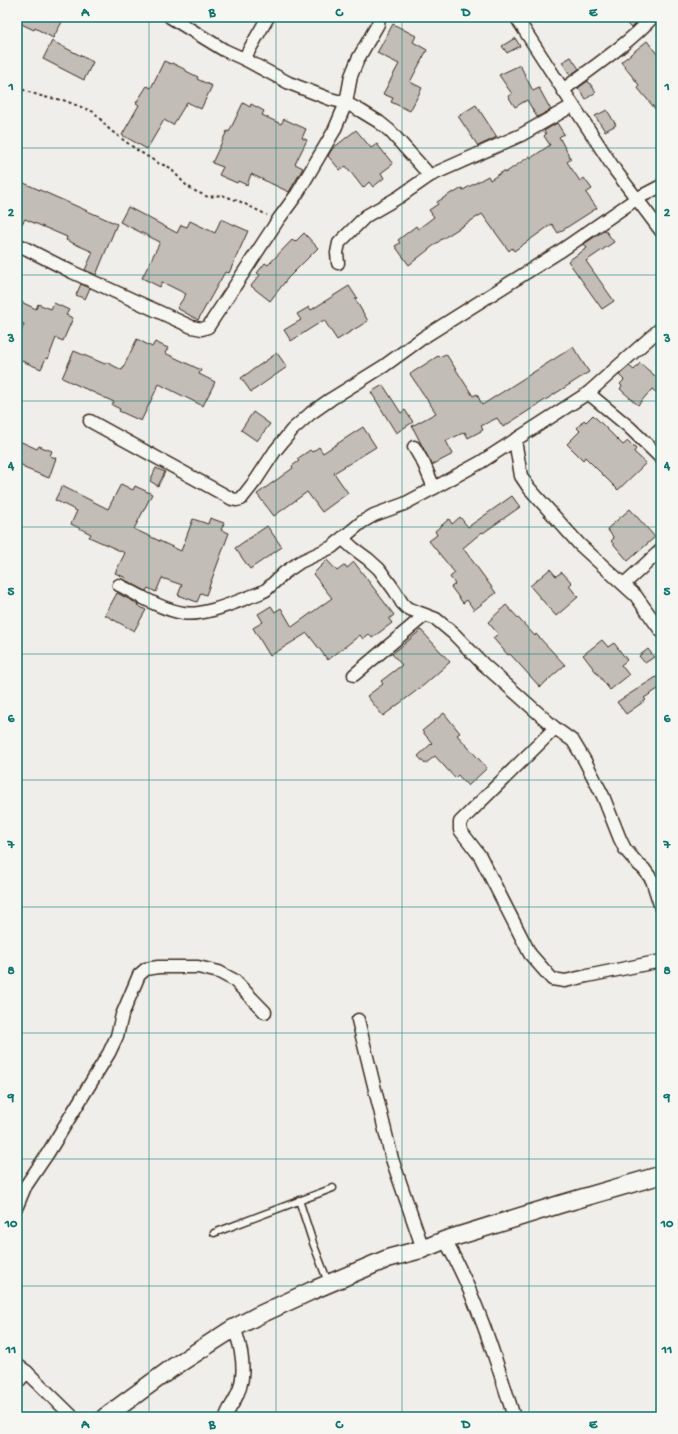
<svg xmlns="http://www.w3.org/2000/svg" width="678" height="1434" font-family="'Gochi Hand',sans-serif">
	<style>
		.building { fill: #c2bdb7; stroke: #3b2a1e }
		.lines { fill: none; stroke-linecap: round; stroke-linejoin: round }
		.lane-casing { stroke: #3b2a1e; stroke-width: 9 }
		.street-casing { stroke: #3b2a1e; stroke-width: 15 }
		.secondary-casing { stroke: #3b2a1e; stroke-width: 20 }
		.path { stroke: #3b2a1e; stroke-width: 2; stroke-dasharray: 3 3; stroke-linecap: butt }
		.lane { stroke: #f6f6f2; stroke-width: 6 }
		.street { stroke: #f6f6f2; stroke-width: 12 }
		.secondary { stroke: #f6f6f2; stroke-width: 17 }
		.grid { fill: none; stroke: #0f766e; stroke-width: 1; stroke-opacity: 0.55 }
		.neatline { fill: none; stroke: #0f766e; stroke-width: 1.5 }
		.grid-label { font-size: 13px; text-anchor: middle; font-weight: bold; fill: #0f766e }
	</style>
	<rect width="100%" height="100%" fill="#efeeea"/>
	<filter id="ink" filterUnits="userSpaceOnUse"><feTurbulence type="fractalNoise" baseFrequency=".025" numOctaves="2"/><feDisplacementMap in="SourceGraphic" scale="8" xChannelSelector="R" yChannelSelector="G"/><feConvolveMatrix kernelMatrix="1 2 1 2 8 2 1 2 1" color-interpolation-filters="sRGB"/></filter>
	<g filter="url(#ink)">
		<g class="building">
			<polygon points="17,17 63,17 61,21 62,22 53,38 35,28 34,30 17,22"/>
			<polygon points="620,17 642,17 631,28"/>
			<polygon points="393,24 416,36 413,42 427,50 410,82 422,88 410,111 391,102 393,98 383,94 399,64 377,53"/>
			<polygon points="515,38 520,46 507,53 502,46"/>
			<polygon points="52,41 93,62 84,80 43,59"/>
			<polygon points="647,41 661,59 661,116 637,87 639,85 621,62"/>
			<polygon points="571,57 579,69 570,75 562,62"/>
			<polygon points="164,61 171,64 172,63 186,70 186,71 198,77 197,79 212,86 201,109 187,102 173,125 164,120 147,149 122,135 139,105 136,103 147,86 151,88"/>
			<polygon points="520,65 533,91 539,88 551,110 537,117 527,100 515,107 508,96 512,94 499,75"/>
			<polygon points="588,81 596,92 586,99 578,88"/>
			<polygon points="243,103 250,107 251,104 264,111 262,115 281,124 284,119 306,129 302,138 307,140 295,164 303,168 289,192 251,174 247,185 238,181 237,183 219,175 223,167 212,163 227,131 229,132"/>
			<polygon points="476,105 497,137 478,146 458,116"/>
			<polygon points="607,110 616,125 605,131 595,116"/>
			<polygon points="557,123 564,134 559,137 571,159 567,162 580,181 584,178 592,189 586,193 597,208 558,233 552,224 514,251 512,248 509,251 482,214 442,239 409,265 395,246 400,243 398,240 416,226 418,229 434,217 429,210 438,204 437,202 453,192 454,193 462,188 463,190 488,176 490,180 504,171 505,173 530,156 531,158 550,145 544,136 546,134 544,131"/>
			<polygon points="356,130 371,148 377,144 393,164 381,173 384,178 373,187 369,182 363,188 346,166 340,170 328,156 332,149"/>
			<polygon points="17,180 117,224 96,275 85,270 93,252 66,240 67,237 25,219 17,232"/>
			<polygon points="128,207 177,233 181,225 187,227 190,221 215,233 221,219 248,231 229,273 225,272 198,320 177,308 186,294 162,282 160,287 142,278 160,242 120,222"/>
			<polygon points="605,230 614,242 586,261 614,301 602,309 568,261 587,248 584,244"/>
			<polygon points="304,233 318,248 288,278 270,301 251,286 260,275 257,273 265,263 268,265 292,240 295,242"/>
			<polygon points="81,284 90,288 85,299 76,295"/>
			<polygon points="349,286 357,298 355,299 368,321 337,340 324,320 291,341 284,330 301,320 297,314 309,307 311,310"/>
			<polygon points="17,300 36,309 38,304 51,309 54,303 69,310 66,315 73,318 63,341 56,338 48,359 46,358 41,369 17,359 17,342 24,324 17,321"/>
			<polygon points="137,339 152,347 155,342 168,348 165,353 201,370 199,374 215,382 203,406 159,384 141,421 119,411 120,409 112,405 114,402 62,378 74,351 105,364 106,362 122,370"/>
			<polygon points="573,347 589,372 503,427 497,418 481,426 483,430 468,438 465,432 446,441 453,454 432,465 412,426 436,413 410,374 438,356 439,357 446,354 473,396 477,394 482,405"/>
			<polygon points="277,353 287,367 251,392 241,378"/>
			<polygon points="640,363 661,381 661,396 652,389 638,405 620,389 622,386 620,384 624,380 619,375 629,366 634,370"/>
			<polygon points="383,385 401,413 405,410 413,422 396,433 371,392"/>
			<polygon points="253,412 270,424 257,441 241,430"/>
			<polygon points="593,415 623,445 628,441 636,449 634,452 646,463 618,490 585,457 583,460 567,444 580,431 577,428 584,420 586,422"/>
			<polygon points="363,427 376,447 334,473 348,493 322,512 307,492 274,516 257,494 293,468 292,466 299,461 297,459 310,450 312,452 319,447 323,453"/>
			<polygon points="17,440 37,449 39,446 52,451 50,456 56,458 49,478 24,468 24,466 17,463"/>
			<polygon points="156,468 165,472 158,486 150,481"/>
			<polygon points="121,484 133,490 135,486 152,494 134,529 181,551 193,519 208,524 210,518 224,523 221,530 229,533 206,595 201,593 197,602 178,595 182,585 162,578 156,592 148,588 146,591 125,580 126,578 115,573 125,553 89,537 91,534 71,524 77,511 55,500 62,486 108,509"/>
			<polygon points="512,496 520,507 483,533 482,532 463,548 496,593 474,610 467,600 463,603 451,587 455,584 450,577 455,573 429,541 437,535 435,531 449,519 452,524 460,517 468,527"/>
			<polygon points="630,509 655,537 628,561 611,541 614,538 607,529"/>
			<polygon points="267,526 282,547 250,569 235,548"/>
			<polygon points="327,560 337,571 345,565 347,568 354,562 394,615 389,619 392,623 372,638 369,634 363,639 360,635 328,660 307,633 270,656 253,628 263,622 258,614 271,606 275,612 281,608 292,627 332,598 313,574"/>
			<polygon points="550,569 556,576 562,572 572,583 569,586 578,597 556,616 530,586"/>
			<polygon points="117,593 138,604 137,605 146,610 134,631 105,615"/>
			<polygon points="506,605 535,636 536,634 565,665 540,687 510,654 508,655 493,638 498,634 488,622"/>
			<polygon points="421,630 450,662 424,685 383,716 367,696 383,684 381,681 402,665 392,654"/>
			<polygon points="602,640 608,647 614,643 627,660 621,665 629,675 610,690 583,655"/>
			<polygon points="648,649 654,657 645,663 639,656"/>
			<polygon points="661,674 661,687 644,698 646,700 626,714 617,702"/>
			<polygon points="444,713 460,733 457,735 487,768 468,786 458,775 455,778 435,756 425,764 418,756 432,743 422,731"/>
		</g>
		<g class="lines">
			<g class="lane-casing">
				<g id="lane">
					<polyline points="299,1200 313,1243 328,1282"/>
					<polyline points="214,1233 333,1188"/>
				</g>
			</g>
			<g class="street-casing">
				<g id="street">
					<polyline points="170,17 224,50 244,59 289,83 330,99 346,103 361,111 379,122 390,131 425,170 429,176"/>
					<polyline points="516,17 615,170 661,231"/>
					<polyline points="244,59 268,17"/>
					<path d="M563,90C593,67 627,45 653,17"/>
					<polyline points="17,244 72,272 192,327 202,329 208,327 278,220 297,194 334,131 346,103 351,76 358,59 378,24 379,17"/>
					<polyline points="338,263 337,253 339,243 366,216 399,197 429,176 521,135 572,106"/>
					<polyline points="588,393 629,427 661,458"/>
					<polyline points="90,421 232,499 236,500 241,499 256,480 275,451 292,430 311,413 331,399 384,366 424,337 559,252 636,199 661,186"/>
					<polyline points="515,440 521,476 529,488 579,544 636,596 661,631"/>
					<polyline points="434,488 481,462 588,393 661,328"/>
					<polyline points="342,538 353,548 368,559 379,569 395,591 402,603 407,608 436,619 454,634 483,664 555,728 573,741 585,761 603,796 620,839 625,849 637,863 644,869 652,880 661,908"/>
					<polyline points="624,584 661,550"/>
					<path d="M119,585C139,595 160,609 183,613C204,617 240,600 260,593L266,590L284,573L300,562L332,547L362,522L374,515L404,504L434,488L424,464L414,447"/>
					<polyline points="354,675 425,615"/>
					<polyline points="555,728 460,822 460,830 480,856 530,954 552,979 565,981 587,976 661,961"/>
					<polyline points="358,1020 392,1159 423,1249"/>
					<polyline points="17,1206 25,1187 48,1153 109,1053 117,1036 122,1015 139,975 146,969 158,967 198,967 219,972 234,980 265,1012"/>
					<path d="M445,1240C476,1296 495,1356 514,1417"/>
					<polyline points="17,1365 27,1372 73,1417"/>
					<polyline points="17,1383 27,1372"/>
					<path d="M226,1417C228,1409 234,1403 237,1395C247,1375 242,1348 234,1328"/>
				</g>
			</g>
			<g class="secondary-casing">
				<polyline id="secondary" points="105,1417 172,1368 234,1328 257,1316 311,1291 389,1258 423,1249 445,1240 561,1204 661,1175"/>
			</g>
			<polyline class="path" points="17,87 26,91 44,97 63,100 94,112 110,130 137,150 158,163 169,167 186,185 195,191 208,197 222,195 239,201 267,215"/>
			<use href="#lane" class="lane"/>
			<use href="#street" class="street"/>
			<use href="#secondary" class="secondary"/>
		</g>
	</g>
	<path class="grid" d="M149,17V1417M276,17V1417M402,17V1417M529,17V1417M17,148H661M17,275H661M17,401H661M17,527H661M17,654H661M17,780H661M17,907H661M17,1033H661M17,1159H661M17,1286H661"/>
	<rect width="678" height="1434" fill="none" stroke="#f6f6f2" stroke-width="44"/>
	<rect x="22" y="22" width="634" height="1390" class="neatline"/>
	<g class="grid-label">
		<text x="85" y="16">A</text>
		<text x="212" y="16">B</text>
		<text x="339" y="16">C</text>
		<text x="466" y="16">D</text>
		<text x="593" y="16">E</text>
		<text x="11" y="90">1</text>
		<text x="667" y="90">1</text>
		<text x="11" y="216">2</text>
		<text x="667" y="216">2</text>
		<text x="11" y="342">3</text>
		<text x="667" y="342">3</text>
		<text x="11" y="469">4</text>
		<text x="667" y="469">4</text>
		<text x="11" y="595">5</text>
		<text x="667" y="595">5</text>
		<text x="11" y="722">6</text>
		<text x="667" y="722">6</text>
		<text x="11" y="848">7</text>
		<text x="667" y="848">7</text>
		<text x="11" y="974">8</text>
		<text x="667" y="974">8</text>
		<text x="11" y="1101">9</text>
		<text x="667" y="1101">9</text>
		<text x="11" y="1227">10</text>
		<text x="667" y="1227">10</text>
		<text x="11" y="1353">11</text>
		<text x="667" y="1353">11</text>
		<text x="85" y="1428">A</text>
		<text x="212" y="1428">B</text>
		<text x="339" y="1428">C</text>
		<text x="466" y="1428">D</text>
		<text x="593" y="1428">E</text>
	</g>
</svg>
